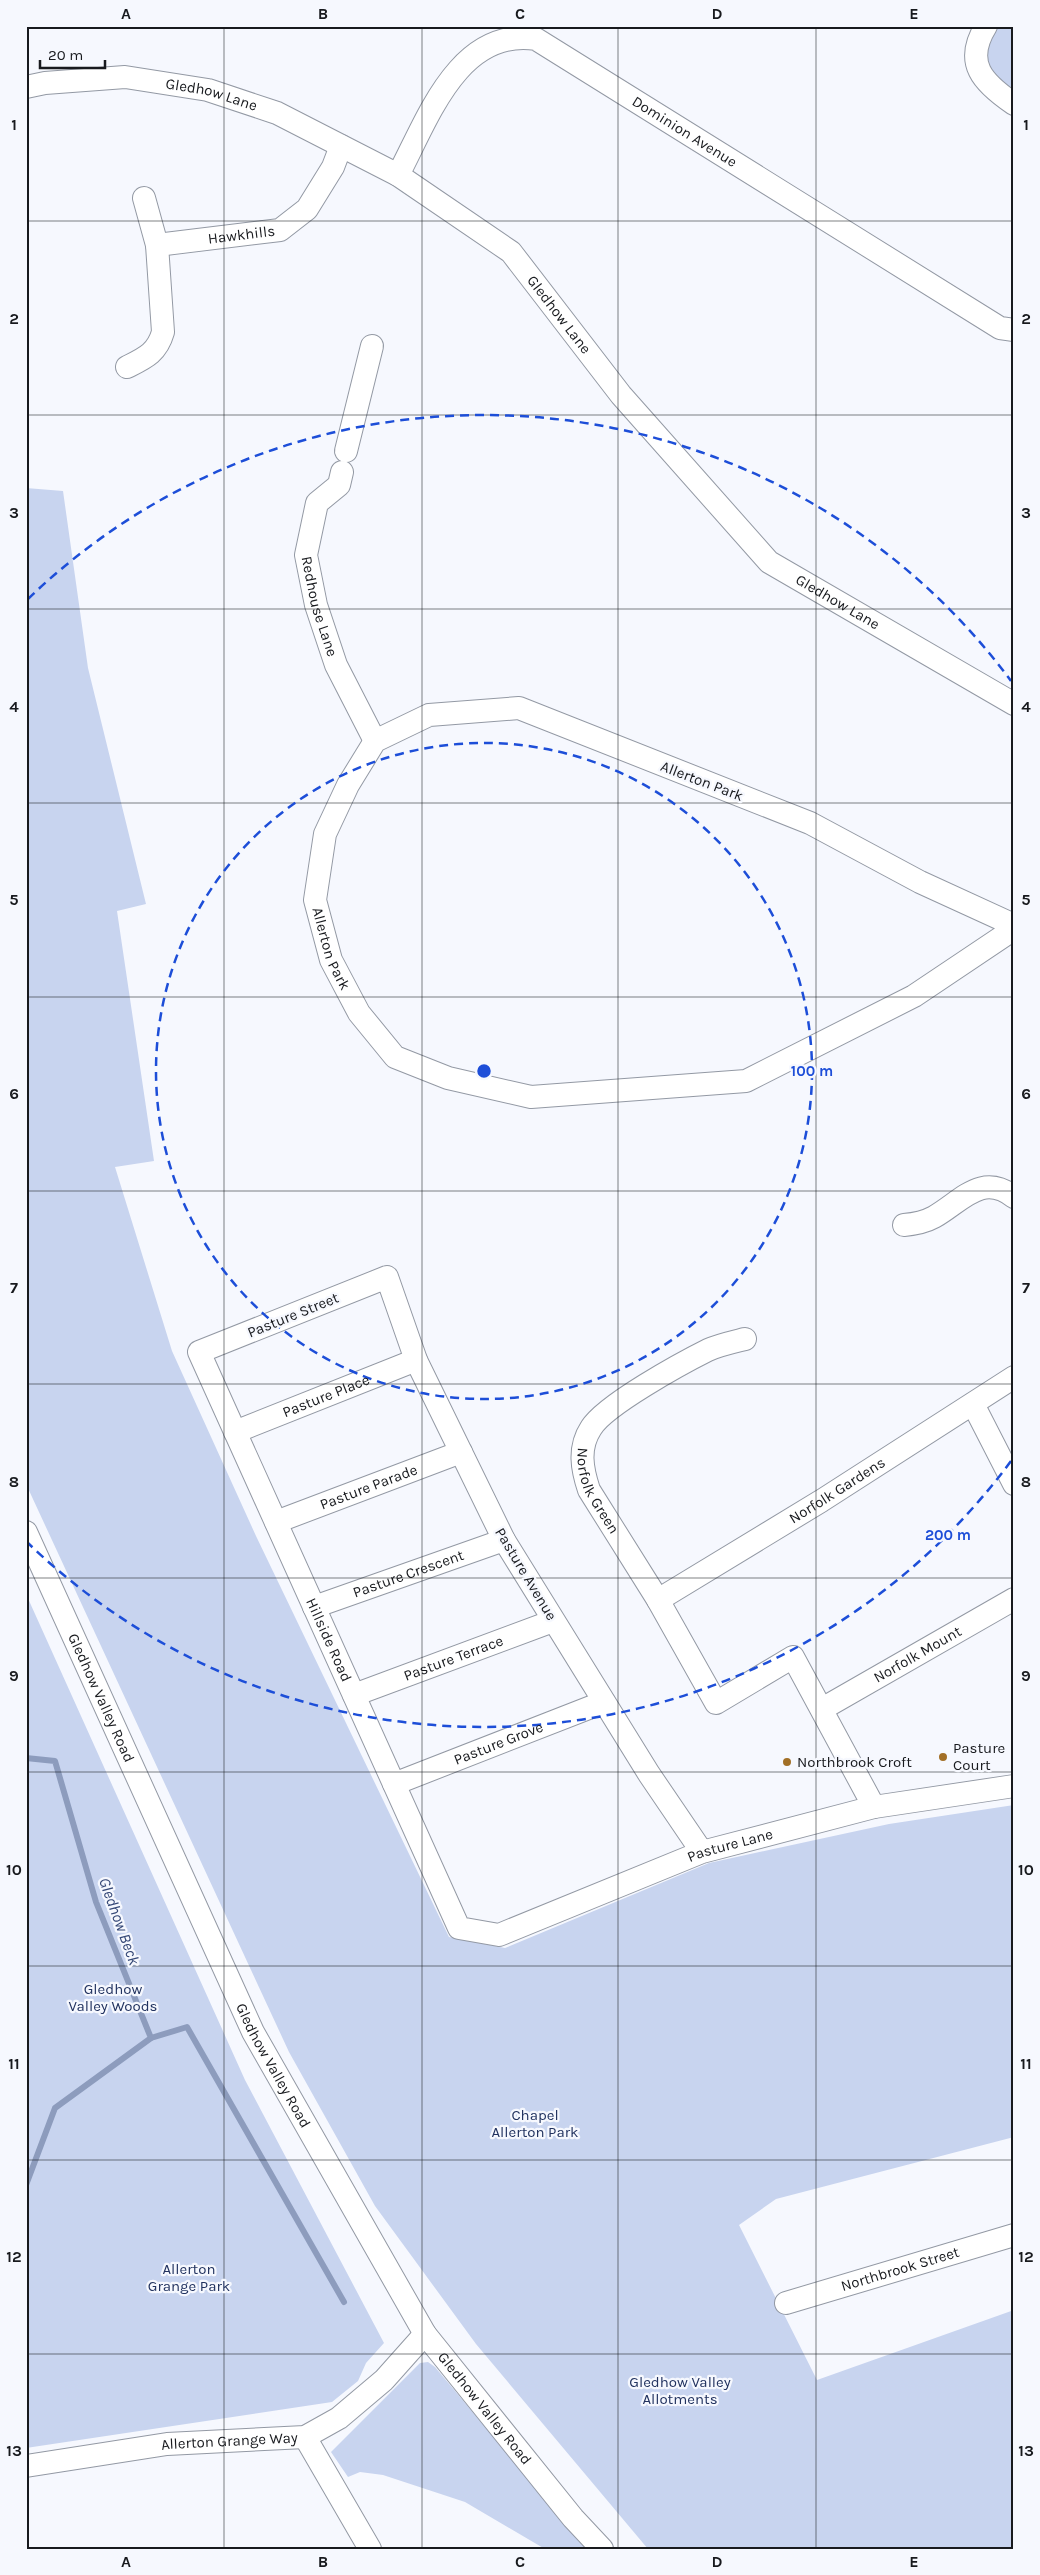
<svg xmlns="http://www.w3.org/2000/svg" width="1040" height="2575" font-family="Karla,sans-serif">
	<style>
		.green { fill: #c8d4ef }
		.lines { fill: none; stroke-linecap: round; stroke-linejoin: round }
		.stream { stroke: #8d9cbd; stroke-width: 6 }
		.minor-casing { stroke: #9399a4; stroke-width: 24 }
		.minor { stroke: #fff; stroke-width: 22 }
		.grid { fill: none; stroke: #181a1e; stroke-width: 1; stroke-opacity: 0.55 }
		.ring { fill: none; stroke: #1d4ed8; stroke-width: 2.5; stroke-dasharray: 9 6 }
		.poi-dot { fill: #a26f26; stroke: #f6f8fe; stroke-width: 2 }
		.labels { text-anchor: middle; stroke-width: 4.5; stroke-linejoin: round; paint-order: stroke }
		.street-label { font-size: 15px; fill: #181a1e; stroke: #f6f8fe }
		.poi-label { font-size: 15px; fill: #181a1e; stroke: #f6f8fe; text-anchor: start }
		.park-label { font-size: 15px; fill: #21325f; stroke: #f6f8fe }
		.water-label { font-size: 16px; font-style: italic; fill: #354877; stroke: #f6f8fe }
		.centre { fill: #1d4ed8; stroke: #f6f8fe; stroke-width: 2.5 }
		.ring-label { font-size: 15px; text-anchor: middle; font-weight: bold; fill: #1d4ed8; stroke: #f6f8fe; stroke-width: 4.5; stroke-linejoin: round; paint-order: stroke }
		.neatline { fill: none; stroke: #181a1e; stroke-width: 2 }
		.grid-label { font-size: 16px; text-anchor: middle; font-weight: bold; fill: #181a1e }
	</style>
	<rect width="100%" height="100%" fill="#f6f8fe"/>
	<g class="green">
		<polygon points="998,26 1014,26 1014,96 986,64 989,36"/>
		<polygon points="26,488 63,491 88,668 146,904 117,911 154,1161 115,1167 172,1351 256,1536 449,1937 505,1948 709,1863 889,1824 1014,1805 1014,2137 776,2199 739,2225 817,2380 1014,2310 1014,2549 648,2549 476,2344 375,2206 289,2052 26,1484"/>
		<polygon points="26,1594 245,2080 384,2343 366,2363 358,2381 332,2402 26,2448"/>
		<polygon points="428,2362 435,2367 587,2549 545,2549 465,2502 383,2475 360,2472 348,2477 331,2452 420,2363"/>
	</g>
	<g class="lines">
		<g class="stream">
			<polyline points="26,1758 55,1761 96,1902 151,2038 55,2108 26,2185"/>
			<polyline points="151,2038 187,2027 344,2302"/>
		</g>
		<g class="minor-casing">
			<g id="minor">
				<path d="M986,26C963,63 983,83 1014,104"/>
				<path id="s1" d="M26,87L45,83L125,77L208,90L277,113L398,175L511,252L621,395L769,562L1014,704"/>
				<path id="s2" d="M398,175C427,121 458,27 536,39L1000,328L1014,330"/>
				<path id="s3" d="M157,245L280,230L307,209L333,167L341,146"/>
				<path d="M127,367C145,358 157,353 163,332L157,245L144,198"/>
				<polyline points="346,451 372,346"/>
				<path id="s4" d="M342,472L339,485L317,503L306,555L316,605L336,665L375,741"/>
				<path id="s5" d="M1014,925L920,882L810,823L519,708L429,715L375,741L348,785L325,834L315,900L331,960L359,1013L395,1057L448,1078L531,1097L746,1081L914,996L1014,929"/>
				<path d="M904,1225C915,1224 925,1222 934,1217C962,1201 982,1172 1014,1197"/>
				<path id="s6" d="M745,1339C733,1342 719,1345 708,1350C682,1363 605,1405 591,1428C578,1448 582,1469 589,1490L658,1600L716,1703L793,1657L874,1807"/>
				<polyline points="973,1404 1014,1484"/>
				<path id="s7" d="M235,1432L416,1360"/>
				<path id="s8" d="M276,1522L461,1452"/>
				<path id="s9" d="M26,1532L253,2032L425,2334L573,2518L602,2549"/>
				<path id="s10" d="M658,1600L821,1501L1014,1377"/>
				<path id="s11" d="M314,1607L504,1540"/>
				<path id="s12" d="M354,1695L553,1621"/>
				<path id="s13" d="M822,1709L1014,1599"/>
				<path id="s14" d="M394,1784L604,1702"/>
				<path id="s15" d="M702,1852L649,1774L504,1540L416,1360L387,1277L199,1352L459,1928L499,1935L702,1852L874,1807L1014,1786"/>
				<path id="s16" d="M786,2303L1014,2235"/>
				<polyline points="305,2437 370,2549"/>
				<path id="s17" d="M26,2466L167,2444L305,2437L339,2418L384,2380L425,2334"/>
			</g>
		</g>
		<use href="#minor" class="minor"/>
	</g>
	<path class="grid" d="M224,26V2549M422,26V2549M618,26V2549M816,26V2549M26,221H1014M26,415H1014M26,609H1014M26,803H1014M26,997H1014M26,1191H1014M26,1384H1014M26,1578H1014M26,1772H1014M26,1966H1014M26,2160H1014M26,2354H1014"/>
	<g class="ring">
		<circle cx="484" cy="1071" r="328"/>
		<path d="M1011 1461A656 656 0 0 1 28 1543M28 599A656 656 0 0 1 1011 681"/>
	</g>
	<g class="poi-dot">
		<circle cx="943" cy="1757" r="5"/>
		<circle cx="787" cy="1762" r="5"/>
	</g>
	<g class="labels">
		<g class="street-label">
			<text dy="5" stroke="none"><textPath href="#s1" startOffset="188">Gledhow Lane</textPath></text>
			<text dy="5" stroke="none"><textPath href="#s2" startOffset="384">Dominion Avenue</textPath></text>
			<text dy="5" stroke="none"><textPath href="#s3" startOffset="85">Hawkhills</textPath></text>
			<text dy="5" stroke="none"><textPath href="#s1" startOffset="608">Gledhow Lane</textPath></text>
			<text dy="5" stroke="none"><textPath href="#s1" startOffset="1012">Gledhow Lane</textPath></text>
			<text dy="5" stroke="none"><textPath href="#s4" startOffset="148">Redhouse Lane</textPath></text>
			<text transform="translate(702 781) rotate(21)" y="5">Allerton Park</text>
			<text dy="5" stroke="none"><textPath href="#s5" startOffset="915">Allerton Park</textPath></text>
			<text transform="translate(293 1315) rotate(-22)" y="5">Pasture Street</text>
			<text dy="5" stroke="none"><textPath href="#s7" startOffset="98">Pasture Place</textPath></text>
			<text dy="5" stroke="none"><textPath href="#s8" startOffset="99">Pasture Parade</textPath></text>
			<text dy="5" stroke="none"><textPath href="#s6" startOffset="248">Norfolk Green</textPath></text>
			<text dy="5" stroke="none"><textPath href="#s10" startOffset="210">Norfolk Gardens</textPath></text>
			<text dy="5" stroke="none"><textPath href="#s11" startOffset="100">Pasture Crescent</textPath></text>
			<text transform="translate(526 1574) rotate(59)" y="5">Pasture Avenue</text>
			<text dy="5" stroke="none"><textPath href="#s15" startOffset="1176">Hillside Road</textPath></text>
			<text dy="5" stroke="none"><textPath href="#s13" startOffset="110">Norfolk Mount</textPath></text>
			<text dy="5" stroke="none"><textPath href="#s12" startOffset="106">Pasture Terrace</textPath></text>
			<text dy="5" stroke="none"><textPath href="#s9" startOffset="182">Gledhow Valley Road</textPath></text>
			<text dy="5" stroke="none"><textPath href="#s14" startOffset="112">Pasture Grove</textPath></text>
			<text dy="5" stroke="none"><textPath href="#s15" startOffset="1781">Pasture Lane</textPath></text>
			<text dy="5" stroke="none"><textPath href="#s9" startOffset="588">Gledhow Valley Road</textPath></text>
			<text dy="5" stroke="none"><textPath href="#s16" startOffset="119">Northbrook Street</textPath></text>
			<text dy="5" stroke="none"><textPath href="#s9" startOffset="992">Gledhow Valley Road</textPath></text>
			<text dy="5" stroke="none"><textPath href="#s17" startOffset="205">Allerton Grange Way</textPath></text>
		</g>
		<g class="poi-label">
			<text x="953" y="1753">Pasture<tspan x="953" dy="17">Court</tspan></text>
			<text x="797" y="1767">Northbrook Croft</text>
		</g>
		<g class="park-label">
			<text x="113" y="1994">Gledhow<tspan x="113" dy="17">Valley Woods</tspan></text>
			<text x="535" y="2120">Chapel<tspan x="535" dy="17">Allerton Park</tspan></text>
			<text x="189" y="2274">Allerton<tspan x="189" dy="17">Grange Park</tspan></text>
			<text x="680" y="2387">Gledhow Valley<tspan x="680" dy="17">Allotments</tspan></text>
		</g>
		<g class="water-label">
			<text transform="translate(120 1921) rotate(70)" y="6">Gledhow Beck</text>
		</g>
	</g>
	<circle cx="484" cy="1071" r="8" class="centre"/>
	<g class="ring-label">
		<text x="812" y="1076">100 m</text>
		<text x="948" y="1540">200 m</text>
	</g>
	<rect width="1040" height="2575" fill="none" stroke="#f6f8fe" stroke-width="55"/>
	<path d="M40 60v8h65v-8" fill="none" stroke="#181a1e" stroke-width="2.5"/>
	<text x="48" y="60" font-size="15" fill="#181a1e" stroke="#f6f8fe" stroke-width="4" paint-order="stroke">20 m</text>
	<rect x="28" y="28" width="984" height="2520" class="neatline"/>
	<g class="grid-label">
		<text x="126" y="19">A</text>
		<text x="323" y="19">B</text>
		<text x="520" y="19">C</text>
		<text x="717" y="19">D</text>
		<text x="914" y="19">E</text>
		<text x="14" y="130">1</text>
		<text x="1026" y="130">1</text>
		<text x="14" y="324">2</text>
		<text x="1026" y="324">2</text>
		<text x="14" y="518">3</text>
		<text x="1026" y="518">3</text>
		<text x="14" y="712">4</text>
		<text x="1026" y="712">4</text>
		<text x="14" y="905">5</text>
		<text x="1026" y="905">5</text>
		<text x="14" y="1099">6</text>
		<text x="1026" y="1099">6</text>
		<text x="14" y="1293">7</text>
		<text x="1026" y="1293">7</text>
		<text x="14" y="1487">8</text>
		<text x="1026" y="1487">8</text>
		<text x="14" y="1681">9</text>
		<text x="1026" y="1681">9</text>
		<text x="14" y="1875">10</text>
		<text x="1026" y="1875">10</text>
		<text x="14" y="2069">11</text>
		<text x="1026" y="2069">11</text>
		<text x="14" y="2262">12</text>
		<text x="1026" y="2262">12</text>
		<text x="14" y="2456">13</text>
		<text x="1026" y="2456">13</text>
		<text x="126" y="2567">A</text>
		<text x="323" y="2567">B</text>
		<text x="520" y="2567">C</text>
		<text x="717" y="2567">D</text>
		<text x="914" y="2567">E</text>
	</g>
</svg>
